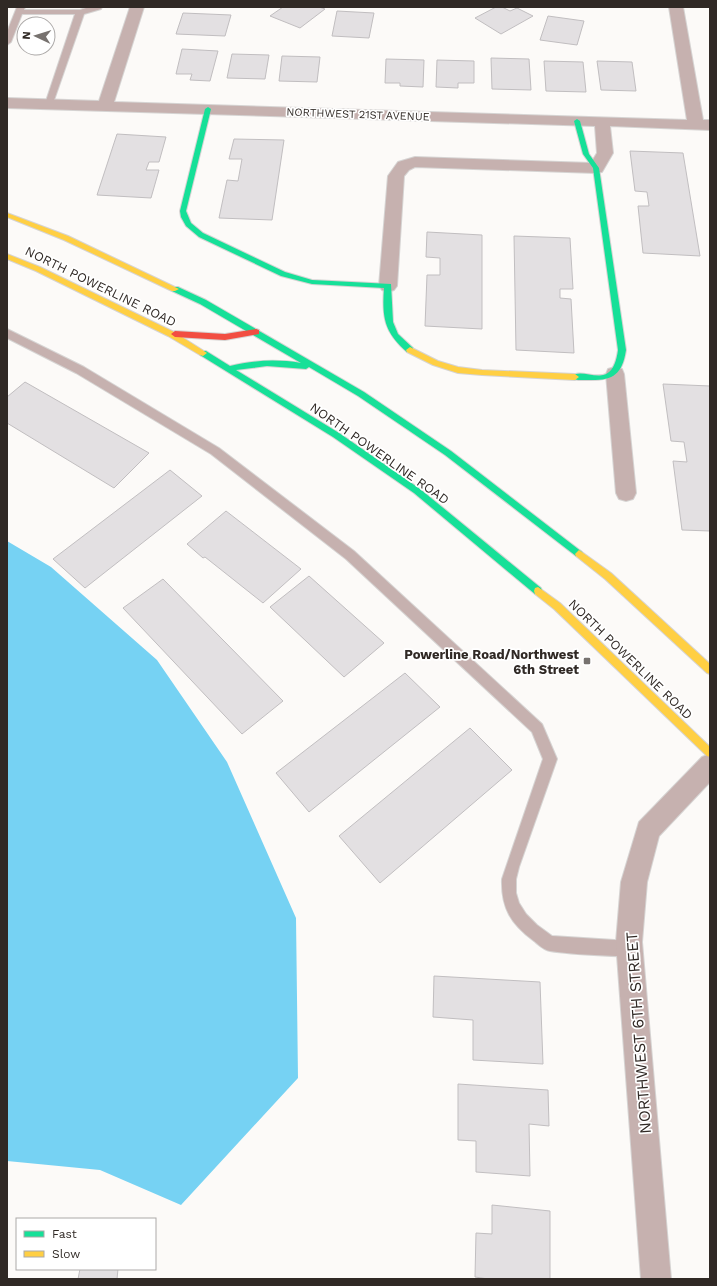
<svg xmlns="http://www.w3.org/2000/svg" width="717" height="1286" font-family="'Work Sans',sans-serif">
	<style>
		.water { fill: #76d2f3 }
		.building { fill: #e3e0e2; stroke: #c1bec0 }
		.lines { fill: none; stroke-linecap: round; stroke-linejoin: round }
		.lane-casing { stroke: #d6d4d3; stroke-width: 2 }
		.street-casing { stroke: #d6d4d3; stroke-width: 2 }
		.fast-casing { stroke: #d6d4d3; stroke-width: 2 }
		.slow-casing { stroke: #d6d4d3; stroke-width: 2 }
		.jam-casing { stroke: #d6d4d3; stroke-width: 2 }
		.lane { fill: #c6b1af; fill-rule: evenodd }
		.street { fill: #c6b1af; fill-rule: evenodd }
		.fast { fill: #16e098; fill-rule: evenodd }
		.slow { fill: #ffcf43; fill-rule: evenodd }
		.jam { fill: #f24e42; fill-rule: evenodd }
		.poi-dot { fill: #77726f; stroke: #fff; stroke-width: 1.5 }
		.labels { text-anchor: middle; stroke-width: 3.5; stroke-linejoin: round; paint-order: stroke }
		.far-street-label { font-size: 11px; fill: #302925; stroke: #fff }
		.street-label { font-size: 13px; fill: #302925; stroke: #fff }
		.poi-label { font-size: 13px; font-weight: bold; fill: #302925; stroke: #fff; text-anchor: end }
		.near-street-label { font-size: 16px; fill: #302925; stroke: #fff }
	</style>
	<rect width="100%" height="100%" fill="#fcfaf8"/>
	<polygon class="water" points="7,541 51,567 157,660 227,762 296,918 298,1078 181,1205 100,1170 7,1161"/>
	<g class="building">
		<polygon points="283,7 319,7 325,9 300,28 270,16"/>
		<polygon points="496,7 502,7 510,11 517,8 533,16 501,34 475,18"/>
		<polygon points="337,11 374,13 369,38 332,36"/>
		<polygon points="183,13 231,15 225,36 176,34"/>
		<polygon points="548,16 584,21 577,45 540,40"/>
		<polygon points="182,49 218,51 210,81 190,80 192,74 176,74"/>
		<polygon points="232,54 269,55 265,79 227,78"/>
		<polygon points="282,56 320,57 317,82 279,81"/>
		<polygon points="491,58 529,59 531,90 492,89"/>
		<polygon points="386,59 424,60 423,87 400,86 400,83 385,83"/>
		<polygon points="437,60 474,61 474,83 458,83 458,88 436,87"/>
		<polygon points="544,61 583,62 586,92 546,91"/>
		<polygon points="597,61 632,62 636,91 601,90"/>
		<polygon points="117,134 166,137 159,162 149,162 146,170 159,170 151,198 97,195"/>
		<polygon points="234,139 284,140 272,220 219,218 227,180 238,181 242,159 229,159"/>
		<polygon points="630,151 683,153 700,256 643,253 638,206 649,206 647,192 635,191"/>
		<polygon points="427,232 482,235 482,329 425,326 427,275 440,275 440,258 426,257"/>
		<polygon points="514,236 570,238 573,289 560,289 560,298 571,299 574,353 516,350"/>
		<polygon points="25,382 149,453 114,488 7,423 7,397"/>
		<polygon points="663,384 710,386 710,531 682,530 673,461 687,462 684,442 671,441"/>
		<polygon points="170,470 202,496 85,588 53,559"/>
		<polygon points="226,511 301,569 263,603 205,557 203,558 187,544"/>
		<polygon points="309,576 384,643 344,677 270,607"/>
		<polygon points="163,579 283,701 242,734 123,608"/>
		<polygon points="405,673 440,707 309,812 276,773"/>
		<polygon points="470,728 512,770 380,883 339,836"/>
		<polygon points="434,976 540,982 543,1064 473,1060 473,1020 433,1017"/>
		<polygon points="458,1084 548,1090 549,1126 529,1124 530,1176 476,1172 476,1141 458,1140"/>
		<polygon points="492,1205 550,1211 550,1279 488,1279 475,1277 476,1233 492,1234"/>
		<polygon points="80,1269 118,1269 117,1279 78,1279"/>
	</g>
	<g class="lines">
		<g class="lane-casing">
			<g id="lane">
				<polygon points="17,7 25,7 24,10 80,10 89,7 102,7 101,9 84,14 52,106 49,107 45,104 75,14 22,14 11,42 7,45 7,32"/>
				<path d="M7,329L84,367L219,448L354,551L542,724L557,759L519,867L516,879V893L519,903L526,914L537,925L552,936L630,941L635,944L638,949L635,954L630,957C605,955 574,955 550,951C544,950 539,945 534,941C511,924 501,908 502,879L543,759L532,732L346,559L211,454L76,373L7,338Z"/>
			</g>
		</g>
		<g class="street-casing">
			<g id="street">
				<polygon points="130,7 144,7 114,102 687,120 669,7 683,7 703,120 710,120 710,130 610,126 613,153 602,172 596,173 415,167 409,170 404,176 397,286 394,290 388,292 382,290 379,286 388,176 398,162 415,157 591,163 597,153 595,126 7,108 7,98 99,101"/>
				<polygon points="615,367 622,369 624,374 636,493 633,499 626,501 619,499 616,493 606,374 608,369"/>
				<polygon points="710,754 710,782 659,836 647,882 642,942 671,1279 641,1279 616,942 621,882 639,822 702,757"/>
			</g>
		</g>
		<g class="fast-casing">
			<g id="fast">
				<path d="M208,107L211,109L186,211L191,223L203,233L285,272L312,280L391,284L393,322L398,334L413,348V352H407C384,332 382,317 384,288L312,284L281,276L199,237L186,226L181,217L180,211L205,109Z"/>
				<path d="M577,119L580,121L589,154L599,168L626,350C622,376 612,381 586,380C581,380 575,381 571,377C583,364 612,395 618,350L593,168L583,154L574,121Z"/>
				<path d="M172,287H178L206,300L364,392L451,451L582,552L583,554L582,556H576L445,455L358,396L309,367L306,369L267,366L236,370L339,433L420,489L541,588L542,591L541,594H535L414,493L333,437L200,355V351H206L230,366C254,360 277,359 301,363L200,304L172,291Z"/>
			</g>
		</g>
		<g class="slow-casing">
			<g id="slow">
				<polygon points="7,213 68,236 179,289 175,291 172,291 64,240 7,217"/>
				<polygon points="7,254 40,267 174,332 207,353 203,356 200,355 168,336 36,271 7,259"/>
				<polygon points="410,347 438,361 458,367 482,370 575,374 579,377 575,380 482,375 458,373 433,365 407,352 406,350"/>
				<polygon points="579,550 611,573 710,664 710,674 707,673 605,579 576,556 575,554"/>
				<polygon points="538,587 560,603 710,747 710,757 707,756 554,609 535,594 534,591 535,588"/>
			</g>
		</g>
		<g class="jam-casing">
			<polygon id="jam" points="256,329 259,330 259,334 225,340 175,337 171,334 175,331 225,334"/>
		</g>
		<use href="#lane" class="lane"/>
		<use href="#street" class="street"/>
		<use href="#fast" class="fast"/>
		<use href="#slow" class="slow"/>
		<use href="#jam" class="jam"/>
	</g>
	<rect class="poi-dot" x="583" y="657" width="8" height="8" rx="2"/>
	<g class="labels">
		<g class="far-street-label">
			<text transform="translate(358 114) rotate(2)" y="4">NORTHWEST 21ST AVENUE</text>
		</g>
		<g class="street-label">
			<text transform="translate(101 286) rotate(26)" y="5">NORTH POWERLINE ROAD</text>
			<text transform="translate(380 453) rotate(35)" y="5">NORTH POWERLINE ROAD</text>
			<text transform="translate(631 659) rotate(44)" y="5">NORTH POWERLINE ROAD</text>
		</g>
		<g class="poi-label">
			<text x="579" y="659">Powerline Road/Northwest<tspan x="579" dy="15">6th Street</tspan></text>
		</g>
		<g class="near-street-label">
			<text transform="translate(638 1033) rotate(-94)" y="6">NORTHWEST 6TH STREET</text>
		</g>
	</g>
	<rect width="717" height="1286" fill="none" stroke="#302925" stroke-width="16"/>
	<rect x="16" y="1218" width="140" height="52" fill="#ffffff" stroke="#aca9a8"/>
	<rect x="24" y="1231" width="20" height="6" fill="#16e098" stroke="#aca9a8"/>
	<text x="52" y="1238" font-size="12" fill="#302925">Fast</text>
	<rect x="24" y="1251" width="20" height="6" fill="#ffcf43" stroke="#aca9a8"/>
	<text x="52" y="1258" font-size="12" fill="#302925">Slow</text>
	<g transform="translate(36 36) rotate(274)"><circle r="19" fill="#ffffff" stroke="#aca9a8"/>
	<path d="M0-3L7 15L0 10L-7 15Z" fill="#77726f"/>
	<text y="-6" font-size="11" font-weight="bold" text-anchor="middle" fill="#302925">N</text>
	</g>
</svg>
